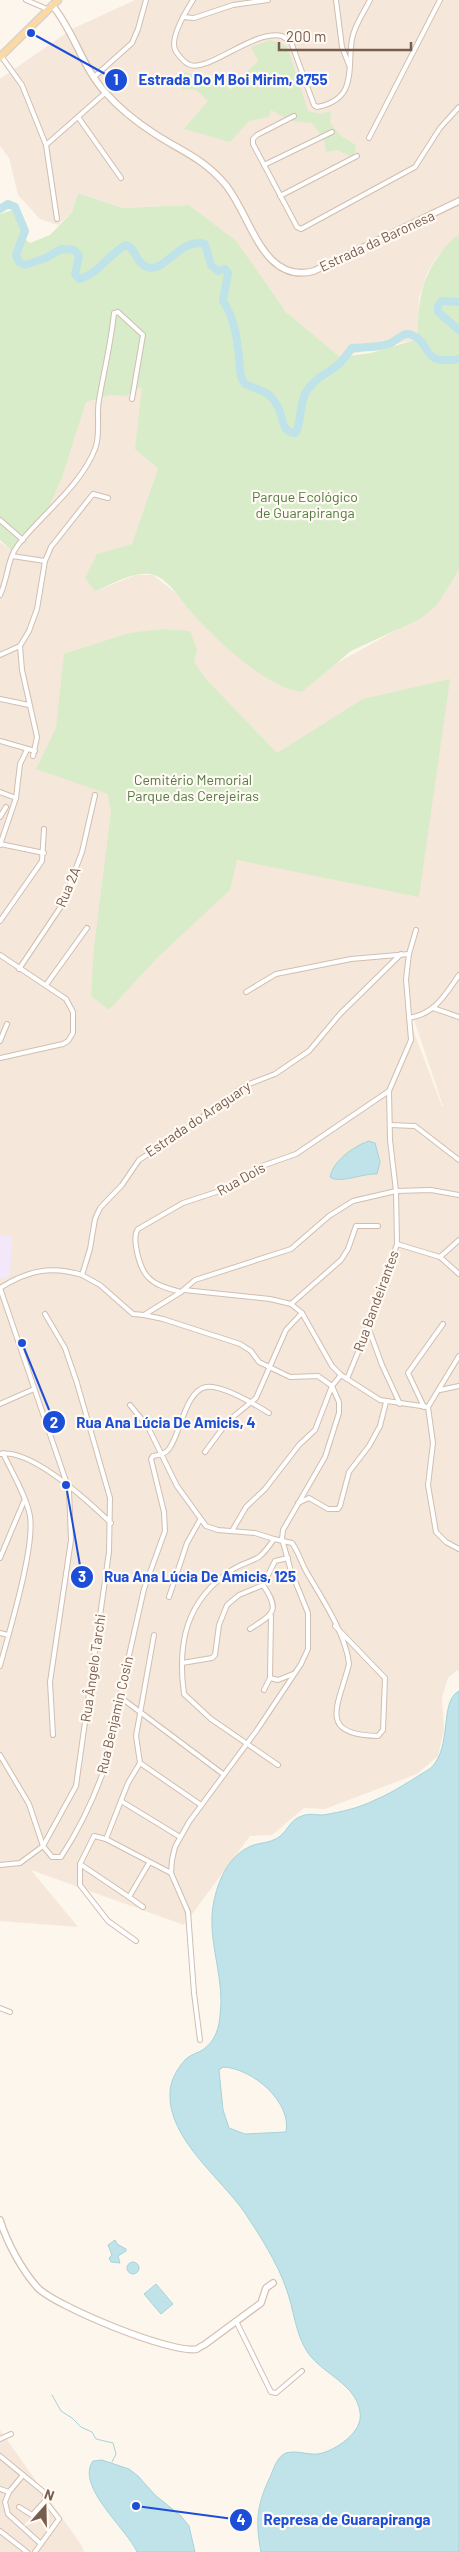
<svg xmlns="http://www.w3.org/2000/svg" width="459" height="2552" font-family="Barlow,sans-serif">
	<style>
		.residential { fill: #f5e8da; fill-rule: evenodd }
		.education { fill: #f3e8fa }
		.green { fill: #d8ecc9 }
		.water { fill: #bfe3e8; stroke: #a5d3da; fill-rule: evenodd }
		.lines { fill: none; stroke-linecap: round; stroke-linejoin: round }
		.stream { stroke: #a5d3da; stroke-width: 1 }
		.river { stroke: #bfe3e8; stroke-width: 8 }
		.street-casing { stroke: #d1beb0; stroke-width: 6 }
		.secondary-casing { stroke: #d6c0b0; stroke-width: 8 }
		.primary-casing { stroke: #dad1cd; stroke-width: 9 }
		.street { stroke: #fff; stroke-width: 4 }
		.secondary { stroke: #fff; stroke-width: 5.5 }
		.primary { stroke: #fbd9a5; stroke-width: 6 }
		.labels { text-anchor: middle; stroke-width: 4.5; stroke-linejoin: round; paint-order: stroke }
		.street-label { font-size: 14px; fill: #7a5c4d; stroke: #fffaf3 }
		.park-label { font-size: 14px; fill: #537a41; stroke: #fffaf3 }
		.leader { fill: none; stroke: #1d4ed8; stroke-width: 2 }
		.callout-dot { fill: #1d4ed8; stroke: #fffaf3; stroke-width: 2 }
		.mark-label { font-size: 15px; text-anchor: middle; font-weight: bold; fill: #fff }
		.callout-label { font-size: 15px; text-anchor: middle; font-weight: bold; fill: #1d4ed8; stroke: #fffaf3; stroke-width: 4.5; stroke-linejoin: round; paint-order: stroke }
	</style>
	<rect width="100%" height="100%" fill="#fdf6ec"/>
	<g class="residential">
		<polygon points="135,0 459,0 459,236 436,258 427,273 419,298 418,339 340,357 291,317 189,205 123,208 78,193 72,212 58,225 40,219 18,195 9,158 0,146 0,79 72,29"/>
		<path d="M142,387L158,468L132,545L95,591L136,575H153L302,692L335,664L429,612L459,567V1672L457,1670L448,1678L442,1697L444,1729L438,1756L417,1774L325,1809L304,1808L272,1835L250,1836L184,1925L31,1870L78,1927L0,1921V542L13,552L63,475L86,401L111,395L131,394ZM408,1002L443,1106H442L409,1019Z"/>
		<polygon points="0,2430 82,2546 84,2552 0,2552"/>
	</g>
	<polygon class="education" points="0,1235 12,1236 10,1276 0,1279"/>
	<g class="green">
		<polygon points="270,40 287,46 308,111 320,114 331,111 330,122 341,136 356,145 354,158 337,150 326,152 324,139 312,123 291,121 271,110 269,117 249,121 230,142 184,129 208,101 196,90 182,89 182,71 208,80 218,76 230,90 258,61 251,47"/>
		<path d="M78,193L123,208L189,205L236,241L286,312L340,357L371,353L418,339C418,307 419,281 440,254C445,247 451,239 459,235V570L437,605L429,612L420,619L351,651L302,692C265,687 216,640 192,613C181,600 170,581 154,575C136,569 111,585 95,591L85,578L97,554L132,544L158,468L135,449L142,387L126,396L111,395L86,402L63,475L49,507L13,552L0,540V214L13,210L20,224L22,237L30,243L50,235L72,212Z"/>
		<polygon points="162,629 190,631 197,650 194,662 205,678 277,753 363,699 450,679 419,897 237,860 230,890 157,958 109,1010 91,996 94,947 111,812 108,794 36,769 56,728 64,654 129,633"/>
	</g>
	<g class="water">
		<path d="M369,1141L375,1143L380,1162L377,1174C364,1173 339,1184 330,1177C333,1161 354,1146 369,1141Z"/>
		<path d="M459,1691V2552H261C255,2520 257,2504 271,2475C274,2467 278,2456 286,2453C296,2450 308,2455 318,2454C335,2451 364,2432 360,2412C356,2384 324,2375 308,2353C295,2334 294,2309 286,2288C277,2262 260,2236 245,2213C221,2178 167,2138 170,2092C170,2081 178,2067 186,2059C191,2054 199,2053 204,2049C215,2041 219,2028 220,2016C225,1982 210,1948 212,1915C214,1890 225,1858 249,1847C258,1842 269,1844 279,1837C288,1830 291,1819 302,1816C309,1813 316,1815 323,1815C341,1812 359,1808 375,1800C394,1792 413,1779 431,1768C453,1746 439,1701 459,1691ZM223,2067C252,2068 292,2102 286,2132L245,2134L229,2128L223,2110L219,2070Z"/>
		<polygon points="115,2240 117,2244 126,2249 126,2251 118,2256 120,2263 111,2262 109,2258 112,2255 108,2245"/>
		<circle cx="133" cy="2268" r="6"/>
		<polygon points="156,2284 173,2304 161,2314 144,2294"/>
		<path d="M102,2460L129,2469L138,2476L155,2495L181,2516L189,2526L195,2552H137C127,2529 75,2486 93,2461Z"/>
	</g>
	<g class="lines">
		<polyline class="stream" points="52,2395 61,2411 72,2418 81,2427 92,2432 96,2439 113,2443 116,2454 112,2462"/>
		<g class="river">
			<path d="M0,209L8,204L15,207L25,231L16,255L19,262L25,265L46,258L61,249L74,250L79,256L75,275L79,279C99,274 108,254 126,245C137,249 136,264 147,267C165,274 179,237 205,244L211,265L218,271L225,269L228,273L223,301C238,323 238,352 241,377L245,384C262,392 269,389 279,409C283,418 282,433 295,433C301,427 299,405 306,392C316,376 327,375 339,364C344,359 348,353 352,348C364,347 380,348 391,343C397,340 404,331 412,335C433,344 420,366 459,359"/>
			<polyline points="459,302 442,301 438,306 438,312 459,330"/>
		</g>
		<g class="street-casing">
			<g id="street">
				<polyline points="26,0 47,9"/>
				<path d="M193,0C186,11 167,42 177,53C180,57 184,62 188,64C206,75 253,29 282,36L291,42L314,105L317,107C358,99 347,69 352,39C354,26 364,12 370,0"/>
				<polyline points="336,0 342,47 349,65"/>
				<polyline points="183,17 194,18 233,5 268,0"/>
				<polyline points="1,56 22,85 46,145 57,219"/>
				<polyline points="94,77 132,43 138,29 146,0"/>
				<polyline points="294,116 257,135 253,139 253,144 297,227 301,229 415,167 440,128 459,107"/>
				<polyline points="78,117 121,178"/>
				<polyline points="369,138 440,0"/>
				<polyline points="46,145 105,93"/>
				<polyline points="264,165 332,132"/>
				<polyline points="280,196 357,156"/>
				<polyline points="0,520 23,540"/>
				<polyline points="12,556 45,561"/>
				<path d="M0,595C8,579 7,559 18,545C42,514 80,487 95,449C101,434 96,416 99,400C104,371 111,343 114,313L118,312L143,335L132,399"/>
				<polyline points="0,655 20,646"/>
				<polyline points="0,699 29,705"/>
				<polyline points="0,741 35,751"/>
				<polyline points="33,756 37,737 22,670 20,646 29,631 37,609 45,561 51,547 93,494 108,498"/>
				<polyline points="0,792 16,798"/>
				<polyline points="0,817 6,807"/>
				<polyline points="0,844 44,853"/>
				<polyline points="0,845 16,798 20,764 27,750"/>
				<polyline points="0,921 42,861 44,829"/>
				<polyline points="0,955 66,999 73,1012 73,1033 68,1041 63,1044 0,1058"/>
				<polyline points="19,969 62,905 82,852 95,795"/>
				<polyline points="46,985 87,928"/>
				<polyline points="246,992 276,974 351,959 409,954"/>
				<polyline points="433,1008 459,1017"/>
				<path d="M409,1018C435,1014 445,995 459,975"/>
				<polyline points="0,1041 7,1024"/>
				<polyline points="390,1125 415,1126 459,1160"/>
				<polyline points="397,1244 440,1257 459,1274"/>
				<polyline points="440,1257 459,1240"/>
				<polyline points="82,1275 100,1285 133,1314 144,1315 181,1292 195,1280 291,1249 329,1216 353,1201 396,1191 390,1140 389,1091 411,1040 406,979 409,954 416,930"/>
				<path d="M0,1288C27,1271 51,1265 82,1275L90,1249L95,1219L100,1208L122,1185L139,1160L178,1135L244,1086L275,1074L309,1051L340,1014L401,954"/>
				<polyline points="0,1288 69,1490 71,1540 50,1682 53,1735"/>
				<polyline points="184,1290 270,1299 291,1304 302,1313 332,1366 341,1375 380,1400 428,1407"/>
				<path d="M181,1292C170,1289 156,1286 148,1277C140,1269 131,1239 138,1229L183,1203L232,1187L262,1166L296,1154L389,1091"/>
				<polyline points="291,1304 341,1260 348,1249 356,1226 378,1226"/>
				<polyline points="144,1315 163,1319 240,1344 251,1351 259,1362 290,1377 318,1376 332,1386 339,1402 339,1413 325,1457 283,1530 282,1539 291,1571 308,1613 308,1649 301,1664 257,1730 189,1822 175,1847 172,1860 171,1873 188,1912 194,1993 200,2040"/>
				<polyline points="368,1327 382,1365 400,1404"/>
				<polyline points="459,1356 428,1407 433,1443 428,1485 436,1532 446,1542 459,1549"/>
				<polyline points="347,1379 377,1306 397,1244 396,1191 431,1190 459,1195"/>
				<polyline points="440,1390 459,1386"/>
				<polyline points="0,1404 34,1389"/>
				<polyline points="130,1405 148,1427 177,1486 206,1526 218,1530 255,1533 274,1539"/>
				<polyline points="424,1407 408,1373 443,1324"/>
				<polyline points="205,1452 228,1421 256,1398 286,1330 302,1313"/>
				<path d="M0,1454C31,1448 89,1502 111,1523"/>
				<polyline points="298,1503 309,1498 328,1509 338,1509 340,1506 349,1472 369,1446 380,1426 386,1402"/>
				<polyline points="232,1531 246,1507 265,1489 299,1445 315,1430 332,1386 341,1375"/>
				<polyline points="0,1558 24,1501"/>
				<polyline points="169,1597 187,1543 200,1520"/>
				<path d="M250,1629C273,1614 281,1611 263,1585"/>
				<polyline points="0,1633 8,1635"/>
				<polyline points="182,1663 212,1658 215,1655 219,1625 227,1605 239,1595 263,1585 275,1561 288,1558"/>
				<path d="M0,1666C9,1632 35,1548 30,1516C26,1495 12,1473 3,1453"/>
				<polyline points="270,1678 278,1680 293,1674"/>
				<polyline points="264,1690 270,1678 271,1616"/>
				<polyline points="120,1697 223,1774"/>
				<path d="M0,1755L29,1804L43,1846L52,1857H61C78,1831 91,1805 102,1775L144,1589L165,1531L164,1512L151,1459L153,1456C158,1455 163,1455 167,1451C180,1439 184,1391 206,1387C221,1384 256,1405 269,1413"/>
				<polyline points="140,1763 201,1805"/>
				<path d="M278,1765L211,1719L184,1694C177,1643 186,1600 232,1570C240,1564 251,1562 259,1557C265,1552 270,1545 274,1539L292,1543C298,1551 301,1562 306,1571C321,1597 346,1634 349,1664C339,1705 316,1735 378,1736L383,1730L385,1678L335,1626"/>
				<polyline points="121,1801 180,1837"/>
				<polyline points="106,1839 171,1873"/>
				<polyline points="149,1863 129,1897 80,1864 94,1836 106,1839 128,1783 140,1763 136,1736 154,1635"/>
				<polyline points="80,1864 80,1885 108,1921 136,1941"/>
				<polyline points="0,1865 20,1863 43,1846 76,1786 109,1552 110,1498 77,1383 65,1348 45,1314"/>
				<polyline points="129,1897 143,1907"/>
				<polyline points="0,2008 10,2012"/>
				<polyline points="236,2321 271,2392 276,2393 302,2371"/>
				<polyline points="0,2439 11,2434"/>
				<polyline points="0,2456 45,2493 45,2501"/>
				<polyline points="0,2489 9,2492 5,2502 8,2514 41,2544"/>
				<polyline points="9,2492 23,2475"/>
				<polyline points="19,2507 32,2515 45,2501 59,2519 35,2552"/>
				<polyline points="0,2531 27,2552"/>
			</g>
		</g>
		<g class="secondary-casing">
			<g id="secondary">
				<path d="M52,5C74,31 82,67 105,92C118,107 138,123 155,134C181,151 203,158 225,184C251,215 262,285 314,271L459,201"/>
				<path d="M0,2220C7,2243 22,2270 37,2287C54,2306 174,2355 197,2349C199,2348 201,2346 204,2345L261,2303L266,2288L273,2283"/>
			</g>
		</g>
		<g class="primary-casing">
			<polyline id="primary" points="0,57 58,0"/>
		</g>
		<use href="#street" class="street"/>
		<use href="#secondary" class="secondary"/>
		<use href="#primary" class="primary"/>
	</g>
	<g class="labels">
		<g class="street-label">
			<text transform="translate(377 241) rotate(-25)" y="5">Estrada da Baronesa</text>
			<text transform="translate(68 887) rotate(-67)" y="5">Rua 2A</text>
			<text transform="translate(198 1119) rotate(-34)" y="5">Estrada do Araguary</text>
			<text transform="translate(241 1179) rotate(-29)" y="5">Rua Dois</text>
			<text transform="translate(376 1301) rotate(-70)" y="5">Rua Bandeirantes</text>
			<text transform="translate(93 1668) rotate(-82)" y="5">Rua Ângelo Tarchi</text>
			<text transform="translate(115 1715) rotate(-77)" y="5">Rua Benjamin Cosin</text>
		</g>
		<g class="park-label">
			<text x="305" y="502">Parque Ecológico<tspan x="305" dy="16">de Guarapiranga</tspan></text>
			<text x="193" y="785">Cemitério Memorial<tspan x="193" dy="16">Parque das Cerejeiras</tspan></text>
		</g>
	</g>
	<path class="leader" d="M31 33L116 80M22 1343L54 1422M66 1485L82 1577M136 2506L241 2520"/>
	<g class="callout-dot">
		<circle cx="31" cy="33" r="5"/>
		<circle cx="22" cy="1343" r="5"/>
		<circle cx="66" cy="1485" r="5"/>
		<circle cx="136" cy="2506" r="5"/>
		<circle cx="116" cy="80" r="12"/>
		<circle cx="54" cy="1422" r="12"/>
		<circle cx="82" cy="1577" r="12"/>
		<circle cx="241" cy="2520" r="12"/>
	</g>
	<g class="mark-label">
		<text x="116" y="85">1</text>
		<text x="54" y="1428">2</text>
		<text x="82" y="1582">3</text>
		<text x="241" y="2525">4</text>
	</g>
	<g class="callout-label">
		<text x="233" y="85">Estrada Do M Boi Mirim, 8755</text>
		<text x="166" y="1428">Rua Ana Lúcia De Amicis, 4</text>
		<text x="200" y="1582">Rua Ana Lúcia De Amicis, 125</text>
		<text x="347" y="2525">Represa de Guarapiranga</text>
	</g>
	<g transform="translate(45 2507) rotate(20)" stroke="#fffaf3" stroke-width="4" paint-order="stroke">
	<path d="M0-4L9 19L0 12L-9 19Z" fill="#7a5c4d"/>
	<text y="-8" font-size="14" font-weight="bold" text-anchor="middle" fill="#7a5c4d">N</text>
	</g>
	<path d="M279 42v8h132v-8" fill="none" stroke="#7a5c4d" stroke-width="2.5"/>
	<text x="286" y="42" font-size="15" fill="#7a5c4d" stroke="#fffaf3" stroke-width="4" paint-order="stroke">200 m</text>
</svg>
